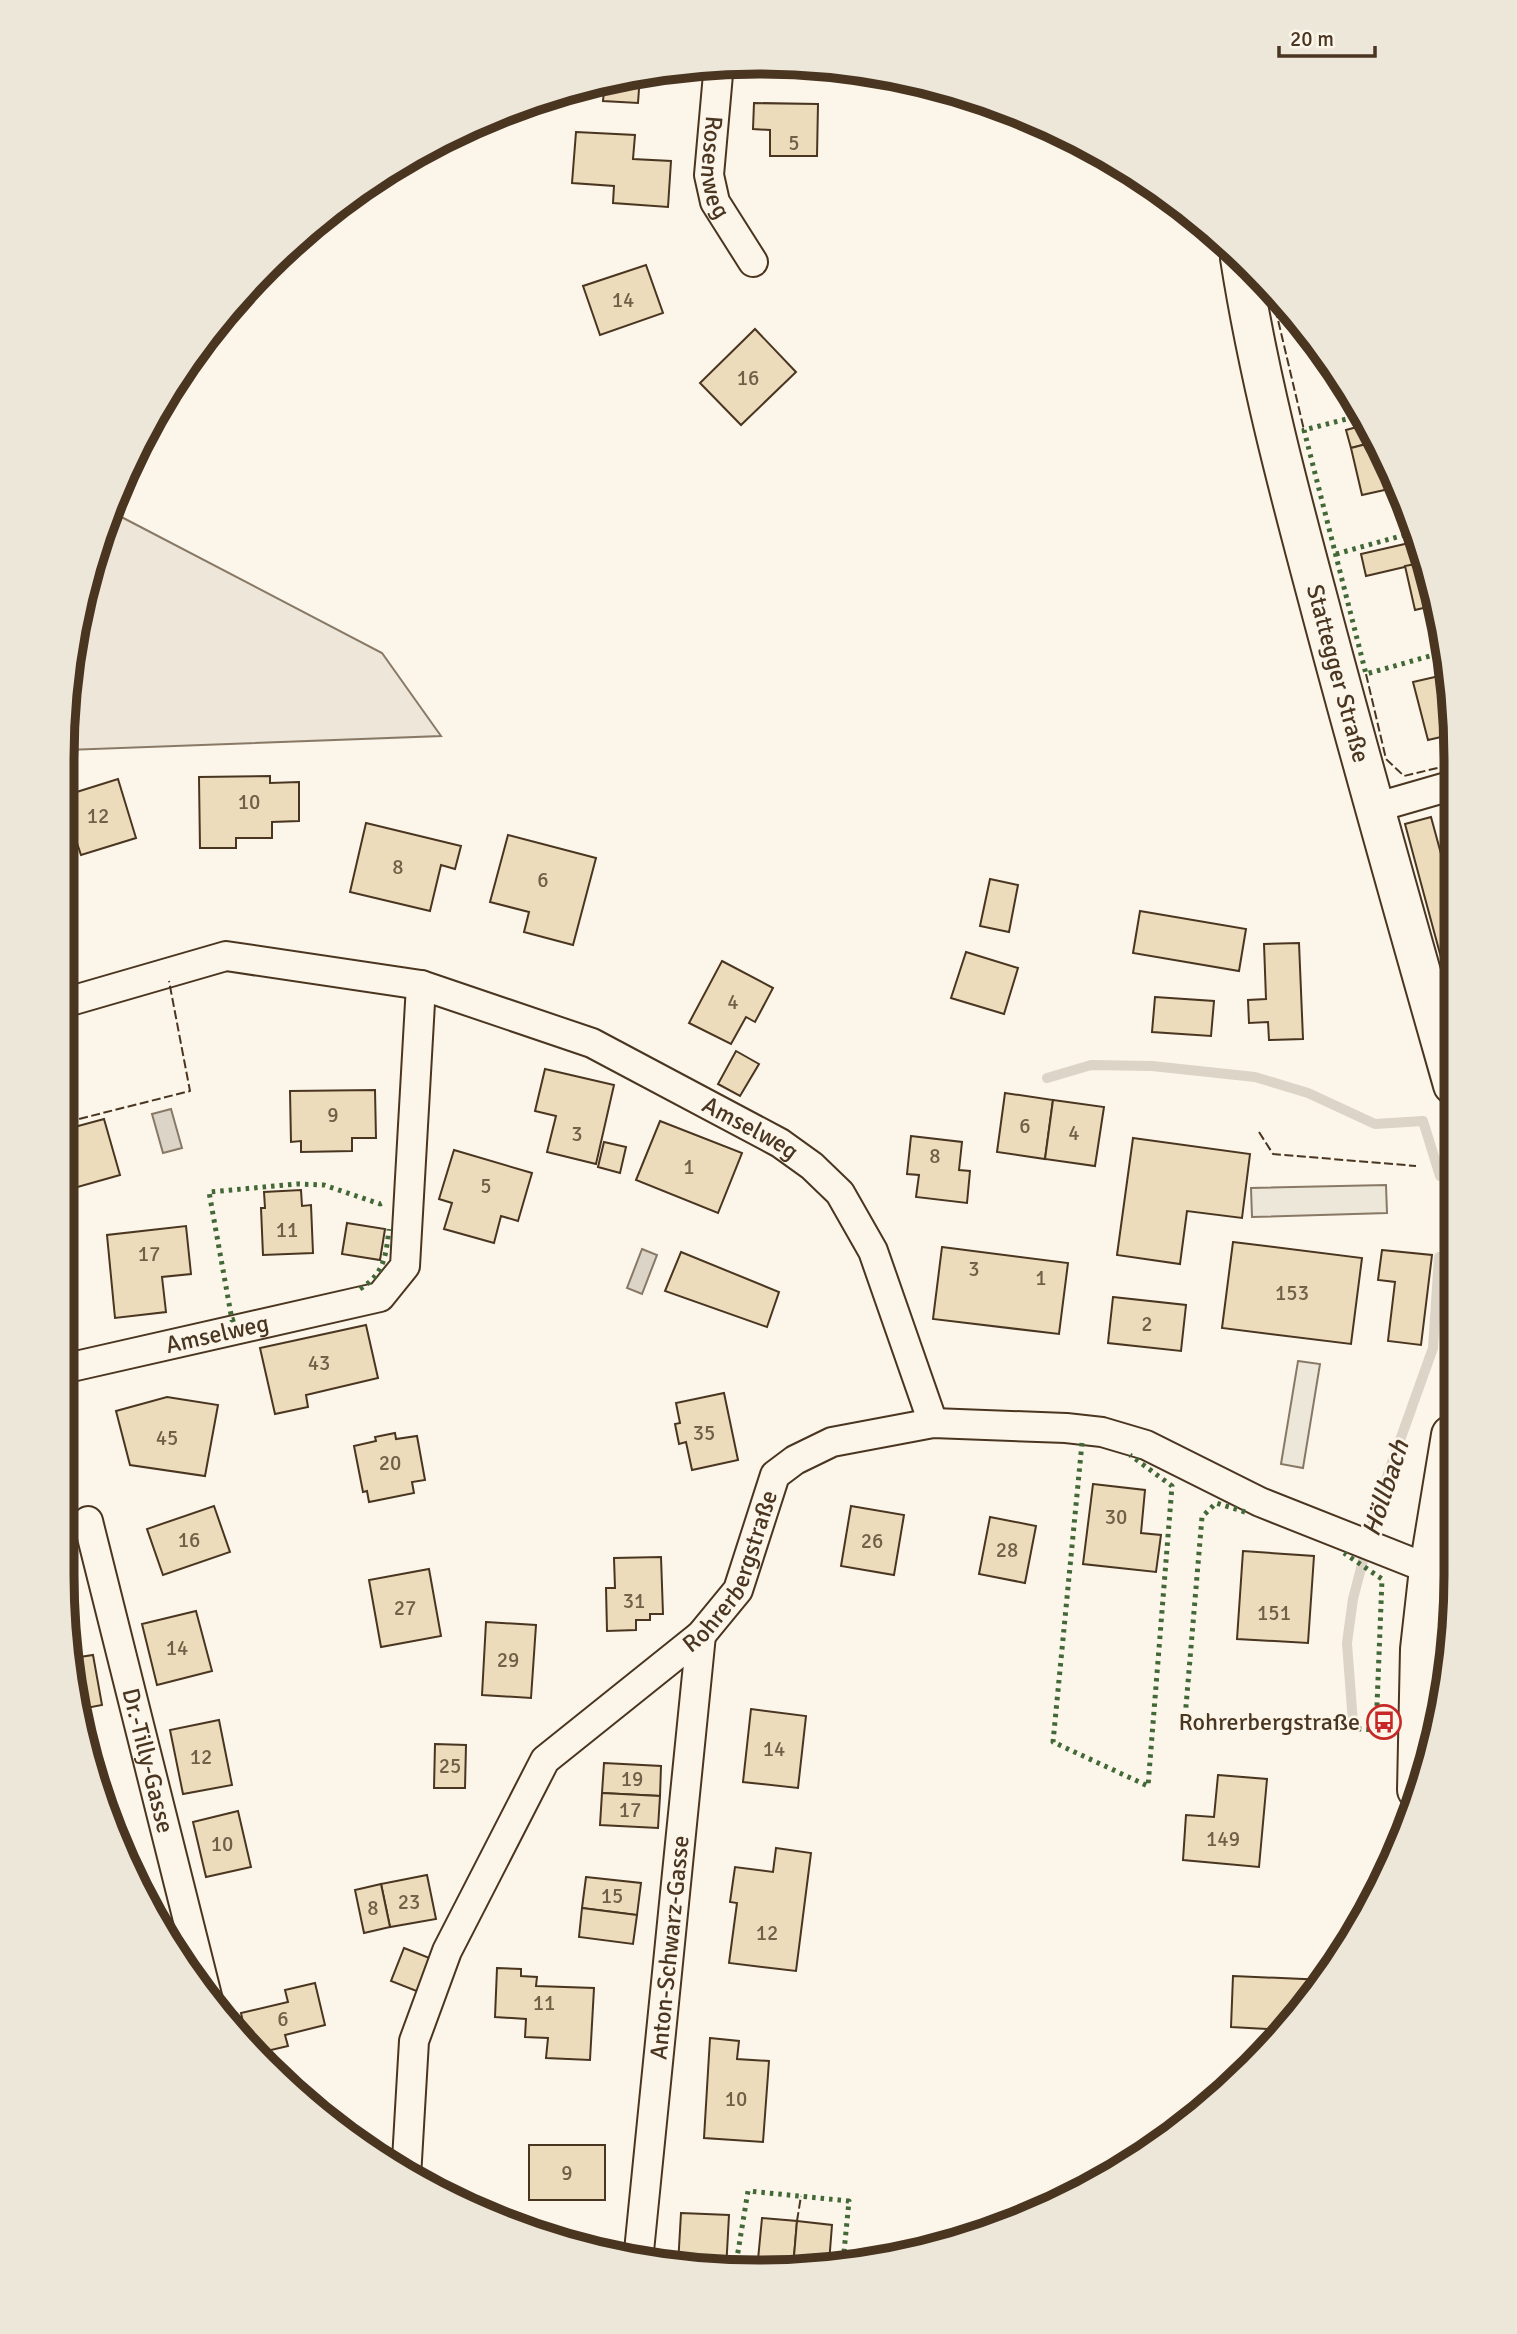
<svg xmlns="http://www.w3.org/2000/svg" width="1517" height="2334" font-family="Signika,sans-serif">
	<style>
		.green { fill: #ede6d9; stroke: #887966; stroke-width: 2 }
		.parking { fill: #ede7d9; stroke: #887966; stroke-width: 2 }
		.water { fill: #dcd4c6; stroke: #887966; stroke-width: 2 }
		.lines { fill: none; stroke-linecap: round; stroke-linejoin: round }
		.stream { stroke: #dcd4c6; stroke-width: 10 }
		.building { fill: #ecdcbc; stroke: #4a3520; stroke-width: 2 }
		.minor-casing { stroke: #4a3520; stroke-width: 32 }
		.secondary-casing { stroke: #4a3520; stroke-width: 42 }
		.minor { stroke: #fbf6e9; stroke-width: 28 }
		.secondary { stroke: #fbf6e9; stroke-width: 38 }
		.hedge { stroke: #436837; stroke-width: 5; stroke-dasharray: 3.5 5; stroke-linecap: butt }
		.fence { stroke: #4a3520; stroke-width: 2; stroke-dasharray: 9 3.5; stroke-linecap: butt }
		.labels { text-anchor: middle; stroke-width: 5; stroke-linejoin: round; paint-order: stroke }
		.number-label { font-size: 21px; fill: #725f47 }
		.street-label { font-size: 24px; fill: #4a3520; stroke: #fbf6e9 }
		.poi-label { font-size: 24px; fill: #4a3520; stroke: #fbf6e9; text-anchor: end }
		.water-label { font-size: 26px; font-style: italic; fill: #4a3520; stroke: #fbf6e9 }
		.rim { fill: none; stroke: #4a3520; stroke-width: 9 }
	</style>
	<rect width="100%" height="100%" fill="#fbf6e9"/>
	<polygon class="green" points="108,510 382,653 441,736 67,750 67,667 98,535"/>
	<g class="parking">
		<polygon points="1386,1185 1387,1213 1252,1217 1251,1188"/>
		<polygon points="1298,1361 1320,1364 1303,1468 1281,1464"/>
	</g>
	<g class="water">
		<polygon points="171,1109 182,1148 163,1153 152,1114"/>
		<polygon points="642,1249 657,1255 642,1294 627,1288"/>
	</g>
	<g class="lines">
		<g class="stream">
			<polyline points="1047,1078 1091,1065 1152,1066 1255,1077 1308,1093 1375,1124 1423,1121 1440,1176"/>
			<polyline points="1353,1723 1347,1643 1353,1599 1379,1499 1433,1348 1439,1257"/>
		</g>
	</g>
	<g class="building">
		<polygon points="640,75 638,103 603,101 605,81"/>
		<polygon points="754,103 818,104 817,156 770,156 770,130 753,129"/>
		<polygon points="576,132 635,135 633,159 671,161 668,207 613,203 614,186 572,183"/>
		<polygon points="646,265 663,313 600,335 583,286"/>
		<polygon points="755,329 796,372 741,425 700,383"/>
		<polygon points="1368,424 1378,441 1351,448 1346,430"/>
		<polygon points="1378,441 1398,487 1362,495 1351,448"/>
		<polygon points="1418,541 1426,562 1366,576 1361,554"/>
		<polygon points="1426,562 1432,578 1436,605 1415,610 1405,566"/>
		<polygon points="1448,674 1454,713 1454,734 1428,740 1413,682"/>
		<polygon points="270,776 270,783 299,782 299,821 272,822 272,838 236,838 236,848 200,848 199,777"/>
		<polygon points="118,779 136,838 81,855 77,843 67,846 67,795"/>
		<polygon points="1431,817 1453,898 1453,1002 1405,824"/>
		<polygon points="366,823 461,846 455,869 441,865 430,911 350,892"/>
		<polygon points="508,835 596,858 573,945 524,932 529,912 490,902"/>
		<polygon points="990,879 1018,885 1009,932 980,926"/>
		<polygon points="1140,911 1246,929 1239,971 1133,953"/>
		<polygon points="1299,943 1303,1039 1269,1040 1268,1022 1249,1023 1248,1000 1266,999 1264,944"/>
		<polygon points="966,952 1018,968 1004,1014 951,998"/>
		<polygon points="722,961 773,988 755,1022 746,1017 731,1044 689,1023"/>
		<polygon points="1155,997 1214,1001 1211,1036 1152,1032"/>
		<polygon points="736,1051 759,1064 740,1096 718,1084"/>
		<polygon points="545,1069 614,1085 596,1164 547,1152 556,1116 535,1111"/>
		<polygon points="375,1090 376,1138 352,1138 352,1151 301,1152 301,1141 291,1142 290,1091"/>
		<polygon points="1005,1093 1053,1100 1045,1159 997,1152"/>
		<polygon points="1053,1100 1104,1107 1095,1166 1045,1159"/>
		<polygon points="104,1119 120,1175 67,1190 67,1129"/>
		<polygon points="660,1121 742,1153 718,1213 636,1180"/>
		<polygon points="911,1136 962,1142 959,1170 970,1171 967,1203 916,1197 919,1175 907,1174"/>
		<polygon points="1133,1138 1250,1154 1242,1218 1187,1211 1180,1264 1117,1255"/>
		<polygon points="604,1142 626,1147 620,1173 598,1167"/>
		<polygon points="454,1150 532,1173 518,1221 501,1216 494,1243 444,1229 452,1203 439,1199"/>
		<polygon points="301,1190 302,1206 311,1205 313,1253 263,1255 261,1208 265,1208 264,1192"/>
		<polygon points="347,1223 385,1229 380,1260 342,1254"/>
		<polygon points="186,1226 191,1274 162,1277 166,1312 115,1318 107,1235"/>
		<polygon points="1233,1242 1362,1258 1351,1344 1222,1328"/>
		<polygon points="942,1247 1068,1263 1059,1334 933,1319"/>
		<polygon points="1382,1250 1432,1255 1421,1345 1388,1341 1395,1282 1378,1280"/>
		<polygon points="681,1252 779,1292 767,1327 665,1291"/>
		<polygon points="1113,1297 1186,1305 1181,1351 1108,1343"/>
		<polygon points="366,1325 378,1378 306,1395 308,1407 275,1414 260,1348"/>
		<polygon points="724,1393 738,1460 692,1470 686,1442 679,1444 675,1424 680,1423 676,1403"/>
		<polygon points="167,1397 218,1405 205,1476 130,1465 116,1411"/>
		<polygon points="395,1433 396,1439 417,1436 425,1480 412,1482 414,1493 369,1502 367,1491 363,1492 354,1446 376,1441 375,1437"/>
		<polygon points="1093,1484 1145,1490 1141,1533 1161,1535 1156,1572 1083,1564"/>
		<polygon points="214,1506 230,1552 163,1575 147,1529"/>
		<polygon points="851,1506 904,1515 894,1575 841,1566"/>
		<polygon points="990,1517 1036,1526 1025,1583 979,1574"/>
		<polygon points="1243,1551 1314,1556 1308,1643 1237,1639"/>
		<polygon points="661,1557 663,1614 650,1614 650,1620 636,1620 636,1630 607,1631 606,1588 615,1588 614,1558"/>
		<polygon points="429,1569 441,1636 381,1647 369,1580"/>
		<polygon points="67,1575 78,1616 67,1619"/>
		<polygon points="196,1611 212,1671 157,1685 142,1624"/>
		<polygon points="486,1622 536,1625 531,1698 482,1695"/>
		<polygon points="93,1655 102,1705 86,1708 88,1718 80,1720 67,1659"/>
		<polygon points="751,1709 806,1716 798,1788 743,1782"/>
		<polygon points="219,1720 232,1785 183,1794 170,1730"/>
		<polygon points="435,1744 466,1745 465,1788 434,1788"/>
		<polygon points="604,1763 661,1766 660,1796 602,1793"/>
		<polygon points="1218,1775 1267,1779 1259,1867 1183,1860 1186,1815 1214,1817"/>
		<polygon points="602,1793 660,1796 658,1828 600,1825"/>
		<polygon points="238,1811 251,1867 206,1877 193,1822"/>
		<polygon points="776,1848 811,1853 796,1971 729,1963 737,1903 730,1902 735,1867 773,1872"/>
		<polygon points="427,1875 436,1919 390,1927 381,1884"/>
		<polygon points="586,1877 641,1883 637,1915 582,1908"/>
		<polygon points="381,1884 390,1927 364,1933 355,1890"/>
		<polygon points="582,1908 637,1915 633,1944 579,1937"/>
		<polygon points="404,1948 432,1959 419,1992 391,1981"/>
		<polygon points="497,1968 521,1969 521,1976 537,1977 536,1986 594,1988 590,2060 546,2058 548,2038 525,2037 526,2019 495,2017"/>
		<polygon points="1233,1976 1325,1980 1285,2032 1285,2030 1231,2027"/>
		<polygon points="315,1983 325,2025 285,2035 288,2046 254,2054 249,2049 241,2013 288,2002 285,1990"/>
		<polygon points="710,2038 739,2041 737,2059 769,2061 763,2142 704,2138"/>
		<rect x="529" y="2145" width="76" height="55"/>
		<polygon points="681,2213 729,2215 726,2270 678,2265"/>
		<polygon points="762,2218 797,2221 793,2268 770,2271 757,2270"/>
		<polygon points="797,2221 832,2225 829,2263 793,2268"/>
	</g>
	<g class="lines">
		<g class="minor-casing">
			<g id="minor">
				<path id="s1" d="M719,63L709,175L715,202L753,262"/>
				<polyline points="1374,808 1454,785"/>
				<path id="s2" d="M67,1002L226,956L421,985L592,1043L780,1143L812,1166L840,1193L873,1251L933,1423"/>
				<path id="s3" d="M67,1368L380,1297L405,1266L421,985"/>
				<path id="s4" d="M88,1521L208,2000"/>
				<path id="s5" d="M406,2177L414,2041L447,1951L545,1760L701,1635L738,1590L775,1475L795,1460L832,1442L933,1423L1066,1428L1102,1432L1146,1445L1260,1502L1429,1569"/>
				<path id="s6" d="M638,2261L701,1635"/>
			</g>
		</g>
		<g class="secondary-casing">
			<g id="secondary">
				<path id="s7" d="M1240,258C1258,373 1288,487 1318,599C1361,762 1407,923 1453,1085"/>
				<polyline points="1417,1790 1420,1649 1429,1569 1451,1435"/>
			</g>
		</g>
		<use href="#minor" class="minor"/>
		<use href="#secondary" class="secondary"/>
		<g class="hedge">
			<polyline points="1362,415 1304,430 1366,674 1444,652"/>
			<polyline points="1336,554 1415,532"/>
			<path d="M360,1289C384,1274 386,1256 389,1229"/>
			<polyline points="235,1319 232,1320 209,1192 297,1184 324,1185 380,1204 386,1201"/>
			<polyline points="1082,1443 1053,1742 1148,1786 1172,1486 1130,1455"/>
			<polyline points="1245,1512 1216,1503 1202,1517 1185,1718 1376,1730 1382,1579 1344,1553"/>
			<polyline points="735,2270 748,2191 849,2201 843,2262"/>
		</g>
		<g class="fence">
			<polyline points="1278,298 1274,303 1304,430"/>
			<polyline points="1366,674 1386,759 1404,776 1454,764"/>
			<polyline points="67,1122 190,1091 169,981"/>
			<polyline points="1259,1132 1273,1154 1416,1166"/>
			<polyline points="797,2221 801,2196"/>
		</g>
	</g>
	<defs>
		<g id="bus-ring" transform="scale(1.75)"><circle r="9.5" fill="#fbf6e9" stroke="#c62828" stroke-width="1.5"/><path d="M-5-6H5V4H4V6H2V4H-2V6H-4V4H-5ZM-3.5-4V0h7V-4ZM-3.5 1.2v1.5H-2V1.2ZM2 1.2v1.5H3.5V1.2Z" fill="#c62828"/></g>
	</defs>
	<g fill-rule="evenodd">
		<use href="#bus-ring" x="1384" y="1722"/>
	</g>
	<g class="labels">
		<g class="number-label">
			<text x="794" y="150">5</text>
			<text x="623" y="307">14</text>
			<text x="748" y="385">16</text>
			<text x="249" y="809">10</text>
			<text x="98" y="823">12</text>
			<text x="398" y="874">8</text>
			<text x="543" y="887">6</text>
			<text x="733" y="1009">4</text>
			<text x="333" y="1122">9</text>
			<text x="1025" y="1133">6</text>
			<text x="1074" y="1140">4</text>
			<text x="577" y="1141">3</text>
			<text x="935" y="1163">8</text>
			<text x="689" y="1174">1</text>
			<text x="486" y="1193">5</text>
			<text x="287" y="1237">11</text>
			<text x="149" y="1261">17</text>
			<text x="974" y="1276">3</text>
			<text x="1041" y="1285">1</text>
			<text x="1292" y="1300">153</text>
			<text x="1147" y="1331">2</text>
			<text x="319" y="1370">43</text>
			<text x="704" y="1440">35</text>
			<text x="167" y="1445">45</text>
			<text x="390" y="1470">20</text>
			<text x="1116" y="1524">30</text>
			<text x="189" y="1547">16</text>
			<text x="872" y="1548">26</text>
			<text x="1007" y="1557">28</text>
			<text x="634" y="1608">31</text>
			<text x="405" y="1615">27</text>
			<text x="1274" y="1620">151</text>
			<text x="177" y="1655">14</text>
			<text x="508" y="1667">29</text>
			<text x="774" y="1756">14</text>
			<text x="201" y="1764">12</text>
			<text x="450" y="1773">25</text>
			<text x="632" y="1786">19</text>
			<text x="630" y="1817">17</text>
			<text x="1223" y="1846">149</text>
			<text x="222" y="1851">10</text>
			<text x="612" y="1903">15</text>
			<text x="409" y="1909">23</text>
			<text x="373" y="1915">8</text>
			<text x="767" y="1940">12</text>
			<text x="544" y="2010">11</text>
			<text x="283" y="2026">6</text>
			<text x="736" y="2106">10</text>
			<text x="567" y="2180">9</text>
		</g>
		<g class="street-label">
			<text dy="8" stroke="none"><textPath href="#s1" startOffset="105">Rosenweg</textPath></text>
			<text dy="8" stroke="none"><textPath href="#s7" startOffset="427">Stattegger Straße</textPath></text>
			<text dy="8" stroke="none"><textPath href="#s2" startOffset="723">Amselweg</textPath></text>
			<text dy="8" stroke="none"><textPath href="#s3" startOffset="154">Amselweg</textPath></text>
			<text dy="8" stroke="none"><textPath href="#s5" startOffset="718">Rohrerbergstraße</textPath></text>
			<text dy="8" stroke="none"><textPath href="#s4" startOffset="247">Dr.-Tilly-Gasse</textPath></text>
			<text dy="8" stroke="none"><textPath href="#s6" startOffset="315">Anton-Schwarz-Gasse</textPath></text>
		</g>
		<g class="poi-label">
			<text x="1360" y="1730">Rohrerbergstraße</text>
		</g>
		<g class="water-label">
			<text transform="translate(1385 1488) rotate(-72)" y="9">Höllbach</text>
		</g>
	</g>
	<path d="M0 0H1517V2334H0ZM759 74H759A685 685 0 0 1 1444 759V1575A685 685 0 0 1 759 2260H759A685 685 0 0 1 74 1575V759A685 685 0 0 1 759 74Z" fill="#ede7d9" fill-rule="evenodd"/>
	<path class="rim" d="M759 74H759A685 685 0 0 1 1444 759V1575A685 685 0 0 1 759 2260H759A685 685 0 0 1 74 1575V759A685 685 0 0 1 759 74Z"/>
	<path d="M1279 46v10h96v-10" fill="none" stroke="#4a3520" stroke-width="3.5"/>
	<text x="1290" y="46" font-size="21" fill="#4a3520" stroke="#fbf6e9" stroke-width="5" paint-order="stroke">20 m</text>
</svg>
